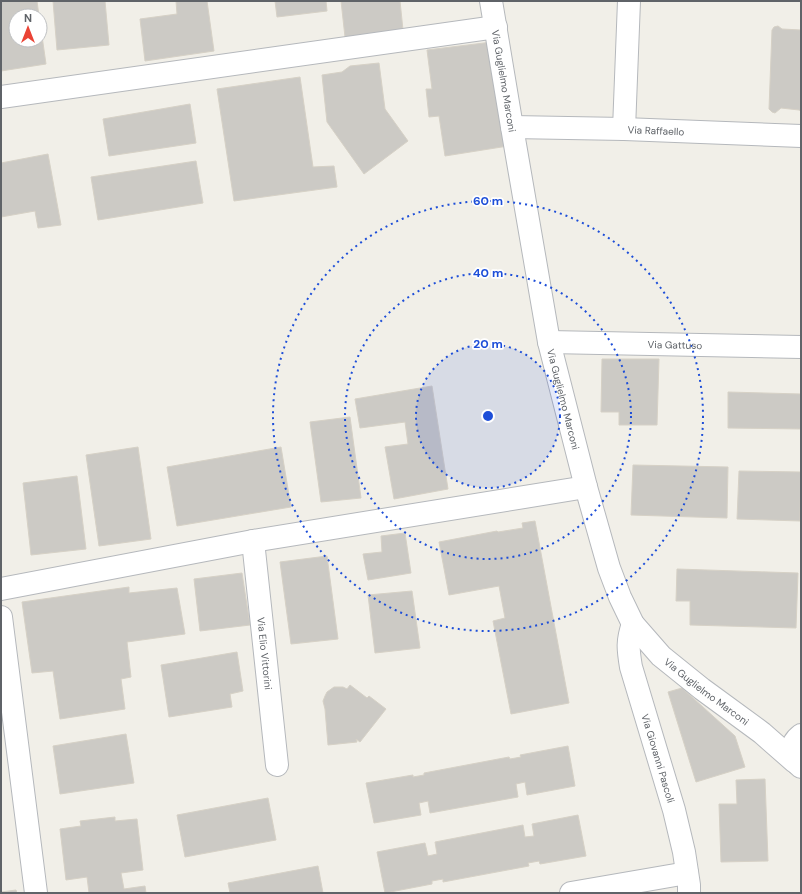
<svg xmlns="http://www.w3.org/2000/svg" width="802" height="894" font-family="'DM Sans',sans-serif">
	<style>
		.building { fill: #cccac5; stroke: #d6d1c6 }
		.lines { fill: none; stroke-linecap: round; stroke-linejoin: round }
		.minor-casing { stroke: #b5b8bc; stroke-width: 24 }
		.minor { stroke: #fff; stroke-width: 22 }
		.ring { fill: none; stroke: #1d4ed8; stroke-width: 2; stroke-dasharray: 2 4 }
		.labels { text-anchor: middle; stroke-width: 3.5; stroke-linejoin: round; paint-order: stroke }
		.street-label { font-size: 10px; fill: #5f6368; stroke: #fff }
		.centre { fill: #1d4ed8; stroke: #fff; stroke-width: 2 }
		.ring-label { font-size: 12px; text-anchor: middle; font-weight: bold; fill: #1d4ed8; stroke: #fff; stroke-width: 3.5; stroke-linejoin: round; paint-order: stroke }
	</style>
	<rect width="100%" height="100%" fill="#f1efe8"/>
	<g class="building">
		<polygon points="1,1 37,1 39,16 16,16 16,40 40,40 40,22 46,64 1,71"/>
		<polygon points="53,1 105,1 109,45 57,50"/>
		<polygon points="176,1 207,1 214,51 145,61 140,19 177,14"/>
		<polygon points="275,1 326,1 327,11 277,17"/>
		<polygon points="341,1 400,1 403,30 345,37"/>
		<polygon points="778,26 782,29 801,30 801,111 799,110 781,108 775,113 772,112 769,109 772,30 774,27"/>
		<polygon points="492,42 508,146 445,156 439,116 429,117 426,89 432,89 427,50"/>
		<polygon points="379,63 385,109 408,141 364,174 327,122 322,75 342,72 350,66"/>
		<polygon points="300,77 313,167 334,166 337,187 234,201 217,89"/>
		<polygon points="190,104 196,143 109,156 103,119"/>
		<polygon points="48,154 61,225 38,228 35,211 1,217 1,163"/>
		<polygon points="196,161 203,203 98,220 91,177"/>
		<polygon points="602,359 659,359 657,425 619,425 619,412 601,412"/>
		<polygon points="432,386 448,489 394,499 385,447 408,444 405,422 360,428 355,399"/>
		<polygon points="728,392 801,394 801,429 728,428"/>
		<polygon points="350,417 361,498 321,502 310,422"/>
		<polygon points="138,447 151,539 99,546 86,455"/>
		<polygon points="281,447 291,507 177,526 167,467"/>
		<polygon points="633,465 728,467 727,518 631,515"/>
		<polygon points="739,471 801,472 800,521 737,519"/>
		<polygon points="77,476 86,549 31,555 23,483"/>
		<polygon points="535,521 569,703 511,714 493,621 505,618 499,586 449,595 439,542 497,531 498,532 523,528 522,523"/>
		<polygon points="405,533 411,573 368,580 363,554 382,552 381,536"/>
		<polygon points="327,556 338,639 291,644 280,562"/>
		<polygon points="677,569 798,573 796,628 690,625 690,601 676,601"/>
		<polygon points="242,573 250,625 200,631 194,579"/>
		<polygon points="129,587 129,593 177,588 185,634 127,642 131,677 121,679 125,709 60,719 53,671 32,673 22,602"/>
		<polygon points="412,591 420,648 375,653 368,595"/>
		<polygon points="237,652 243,691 230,694 232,707 169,717 161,665"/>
		<polygon points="350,685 367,698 369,696 386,709 360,742 356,739 357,742 328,745 325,709 323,701 325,696 327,692 334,687 343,687 347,689"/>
		<polygon points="682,688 735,736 745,767 696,782 668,692"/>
		<polygon points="126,734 134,783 60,794 53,746"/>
		<polygon points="568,746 575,786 527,795 525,782 516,784 518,797 430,813 428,801 419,803 421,815 374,823 366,783 413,775 413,777 424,775 424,773 509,757 510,759 521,757 520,755"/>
		<polygon points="765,779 768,861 721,862 719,804 737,804 736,780"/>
		<polygon points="268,798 276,840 185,857 177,815"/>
		<polygon points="578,815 586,856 540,864 539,861 528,863 529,866 443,882 443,879 432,881 432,884 385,893 377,852 425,843 428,856 437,854 435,842 523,825 525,837 534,836 532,824"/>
		<polygon points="115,817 115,821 137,819 143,870 121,873 124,889 145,886 146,893 89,893 87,877 66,880 60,829 81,826 80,821"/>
		<polygon points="318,866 323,893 230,893 228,883"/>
		<polygon points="16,890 17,893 1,893 1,892"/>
	</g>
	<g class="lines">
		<g class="minor-casing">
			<g id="minor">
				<path id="s1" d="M491,1L512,127L549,342L586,487L609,568L620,597L633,624L661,656L702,689L762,733L795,762"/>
				<polyline points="1,97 496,27"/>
				<path id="s2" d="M512,127L624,129L801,136"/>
				<polyline points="624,129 629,1"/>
				<path id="s3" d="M549,342L801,347"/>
				<path id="s4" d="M253,541L277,765"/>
				<polyline points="1,589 253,541 586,487"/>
				<polyline points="1,617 36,893"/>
				<path id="s5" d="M633,624C627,641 628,649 631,667L674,810L684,852L689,885V893"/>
				<path d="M801,735C789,744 790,758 801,767"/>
				<polyline points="571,893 687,873"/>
			</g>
		</g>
		<use href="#minor" class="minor"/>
	</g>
	<circle cx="488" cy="416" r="72" fill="#1d4ed8" fill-opacity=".12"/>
	<g class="ring">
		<circle cx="488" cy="416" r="72"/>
		<circle cx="488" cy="416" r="143"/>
		<circle cx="488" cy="416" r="215"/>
	</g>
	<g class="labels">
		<g class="street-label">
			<text dy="4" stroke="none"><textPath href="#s1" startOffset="81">Via Guglielmo Marconi</textPath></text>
			<text dy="4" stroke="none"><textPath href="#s2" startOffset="144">Via Raffaello</textPath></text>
			<text dy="4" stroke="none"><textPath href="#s3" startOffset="126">Via Gattuso</textPath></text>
			<text dy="4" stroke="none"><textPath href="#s1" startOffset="405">Via Guglielmo Marconi</textPath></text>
			<text dy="4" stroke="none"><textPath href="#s4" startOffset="113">Via Elio Vittorini</textPath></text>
			<text dy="4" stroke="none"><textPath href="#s1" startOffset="741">Via Guglielmo Marconi</textPath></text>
			<text dy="4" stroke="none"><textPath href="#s5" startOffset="139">Via Giovanni Pascoli</textPath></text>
		</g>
	</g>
	<circle cx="488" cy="416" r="6" class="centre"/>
	<g class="ring-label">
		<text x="488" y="205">60 m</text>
		<text x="488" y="277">40 m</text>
		<text x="488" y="348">20 m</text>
	</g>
	<rect width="802" height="894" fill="none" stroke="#5f6368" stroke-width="4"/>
	<g transform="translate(28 28)"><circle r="19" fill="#ffffff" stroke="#bfc1c3"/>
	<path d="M0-3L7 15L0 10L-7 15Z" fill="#ea4335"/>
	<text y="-6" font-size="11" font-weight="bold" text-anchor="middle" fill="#5f6368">N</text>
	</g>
</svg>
